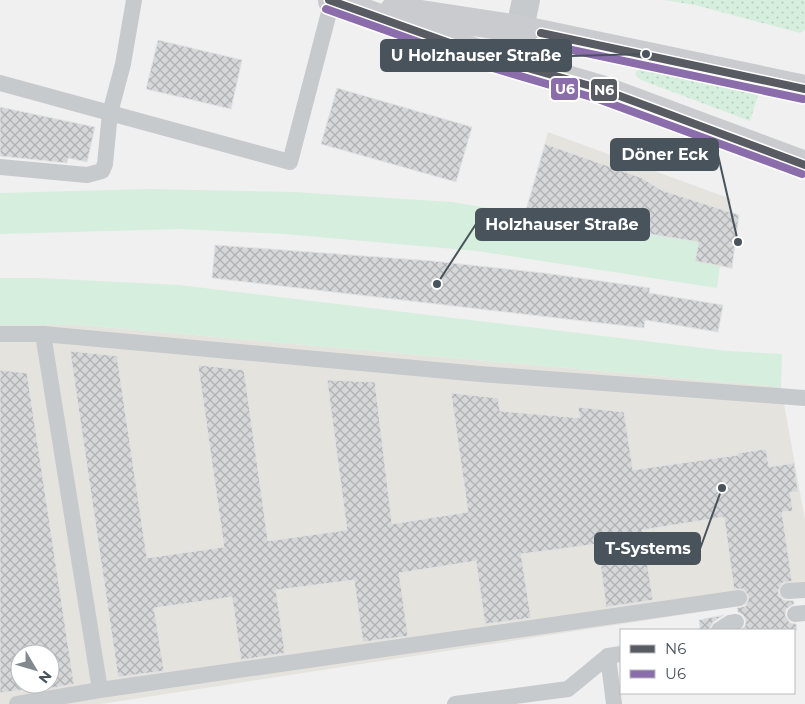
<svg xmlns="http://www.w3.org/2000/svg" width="805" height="704" font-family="Montserrat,sans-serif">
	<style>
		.commercial { fill: #e5e3de; fill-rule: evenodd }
		.green { fill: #d6eedd }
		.park { fill: url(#park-dots) }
		.building { fill: url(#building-cross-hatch); stroke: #e1e2e3; fill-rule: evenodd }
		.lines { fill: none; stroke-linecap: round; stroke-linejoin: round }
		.lane { stroke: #c7cacc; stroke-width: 16 }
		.street { stroke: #c7cacc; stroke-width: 28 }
		.secondary { stroke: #c9cbce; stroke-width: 28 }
		.bus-1-casing { stroke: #fff; stroke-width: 11 }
		.bus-2-casing { stroke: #fff; stroke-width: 11 }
		.bus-1 { stroke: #595b62; stroke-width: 8 }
		.bus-2 { stroke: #8c6dab; stroke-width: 8 }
		.leader { fill: none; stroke: #48535b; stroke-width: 2 }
		.callout-dot { fill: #48535b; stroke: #fff; stroke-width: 2 }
		.callout { fill: #48535b; stroke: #48535b; stroke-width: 2 }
		.callout-label { font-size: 16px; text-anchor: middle; font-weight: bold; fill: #fff }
		.line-badge { stroke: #fff; stroke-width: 2 }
		.badge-label { font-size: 14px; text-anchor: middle; font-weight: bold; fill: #fff }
	</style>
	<defs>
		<pattern id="park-dots" width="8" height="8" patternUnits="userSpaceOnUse" patternTransform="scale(1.25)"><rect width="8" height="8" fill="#d6eedd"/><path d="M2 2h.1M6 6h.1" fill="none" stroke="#b9cec0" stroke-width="1.8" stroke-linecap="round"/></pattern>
		<pattern id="building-cross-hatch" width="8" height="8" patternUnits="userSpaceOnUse" patternTransform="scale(1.25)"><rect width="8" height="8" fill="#d6d7d8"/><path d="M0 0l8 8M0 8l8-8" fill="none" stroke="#b0b1b2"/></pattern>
	</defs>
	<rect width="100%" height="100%" fill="#f0f0f0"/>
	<g class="commercial">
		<polygon points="548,132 731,199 729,212 739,215 732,269 695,261 699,243 525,213"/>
		<path d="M0,325H80L781,387L805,520V596L101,704H0ZM20,654H50V684H20Z"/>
	</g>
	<g class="green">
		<polygon points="149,189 294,192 452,202 699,242 696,261 720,266 717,288 477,251 284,234 181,229 0,234 0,193"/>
		<polygon points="0,278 39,278 179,285 728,351 782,354 781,387 80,325 0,325"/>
	</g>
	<g class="park">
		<polygon points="664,0 805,0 805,30 800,33 695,5"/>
		<polygon points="642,68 729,86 758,95 750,121 641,80 635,74 638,69"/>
	</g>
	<g class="building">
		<polygon points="158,40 242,60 231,109 146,89"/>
		<polygon points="337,88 472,127 456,182 321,144"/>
		<polygon points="0,107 95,127 87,162 68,158 67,163 0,156"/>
		<polygon points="545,144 642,178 661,190 739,215 732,268 695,261 699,242 525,214"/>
		<polygon points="215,245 433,261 544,273 650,288 649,293 723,305 718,332 645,320 644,328 212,278"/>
		<polygon points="70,351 117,356 147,558 224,547 198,365 244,370 268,541 347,530 327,380 375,382 392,524 468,512 451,393 498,398 500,411 580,418 578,407 624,412 633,470 738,455 738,453 766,449 769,467 794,463 798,492 790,492 793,511 782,512 792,581 782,583 778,591 779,596 783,600 794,601 794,604 786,609 785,615 790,623 796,624 797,630 741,630 745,626 746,620 743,615 738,612 737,608 746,606 748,601 749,596 743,589 734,589 724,517 642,530 653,600 606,607 598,544 521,554 531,618 485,624 476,561 399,573 408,636 363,642 354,580 276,590 285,653 241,660 232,597 154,608 164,671 118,677"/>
		<path d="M0,370L27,373L74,684L29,692L28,689L0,693ZM20,654H50V684H20Z"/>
		<polygon points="724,615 713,622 709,630 700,630 699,620"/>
	</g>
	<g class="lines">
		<g class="lane">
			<polyline points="134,0 123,64 110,113 290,162 332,1"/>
			<polyline points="0,83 110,113 105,164 102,171 87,175 0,167"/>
			<polyline points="0,334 43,334"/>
			<polyline points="788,591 805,590"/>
			<polyline points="739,598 100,690 43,334 480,374 805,398"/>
			<polyline points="795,614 805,613"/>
			<polyline points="719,630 730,623 736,622"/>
			<polyline points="608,656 614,704"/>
			<polyline points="17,704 100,690"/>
			<polyline points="455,704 568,689 608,656 621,654"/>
		</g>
		<polyline class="street" points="512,64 526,0"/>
		<g class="secondary">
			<polyline points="332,1 489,57 601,89 805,165"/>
			<polyline points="394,10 519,29 805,89"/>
		</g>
		<g class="bus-1-casing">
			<g id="bus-1">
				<polyline points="329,0 489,57 601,89 805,165"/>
				<polyline points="541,33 805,89"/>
			</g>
		</g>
		<g class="bus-2-casing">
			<g id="bus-2">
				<polyline points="326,9 486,66 598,99 802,174"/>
				<polyline points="539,43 803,99"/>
			</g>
		</g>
		<use href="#bus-1" class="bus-1"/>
		<use href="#bus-2" class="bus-2"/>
	</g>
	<path class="leader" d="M646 54L571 56M738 242L718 155M437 284L476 224M722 488L700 549"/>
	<g class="callout-dot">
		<circle cx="646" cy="54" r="5"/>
		<circle cx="738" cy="242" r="5"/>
		<circle cx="437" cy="284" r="5"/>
		<circle cx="722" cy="488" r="5"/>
	</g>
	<g class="callout">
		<rect x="381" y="40" width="190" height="31" rx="5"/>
		<rect x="611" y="139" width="107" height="31" rx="5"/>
		<rect x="476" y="209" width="173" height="31" rx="5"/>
		<rect x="595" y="533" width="105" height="31" rx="5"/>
	</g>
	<g class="callout-label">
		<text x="476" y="61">U Holzhauser Straße</text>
		<text x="665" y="160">Döner Eck</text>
		<text x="562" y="230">Holzhauser Straße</text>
		<text x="648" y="554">T-Systems</text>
	</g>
	<g class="line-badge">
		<rect x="550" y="77" width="29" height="24" rx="5" fill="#8c6dab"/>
		<rect x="590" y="78" width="28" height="24" rx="5" fill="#595b62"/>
	</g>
	<g class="badge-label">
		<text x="565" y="94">U6</text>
		<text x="604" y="95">N6</text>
	</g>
	<rect x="620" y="629" width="175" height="65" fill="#ffffff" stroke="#b6babd"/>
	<rect x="630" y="645" width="25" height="8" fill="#595b62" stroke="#b6babd"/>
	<text x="665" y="654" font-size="15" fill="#48535b">N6</text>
	<rect x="630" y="670" width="25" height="8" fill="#8c6dab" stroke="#b6babd"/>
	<text x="665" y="679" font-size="15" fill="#48535b">U6</text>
	<g transform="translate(35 669) rotate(128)"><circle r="24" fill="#ffffff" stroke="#b6babd"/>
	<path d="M0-4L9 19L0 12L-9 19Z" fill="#838a8f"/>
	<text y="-8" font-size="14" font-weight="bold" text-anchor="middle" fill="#48535b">N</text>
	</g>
</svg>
